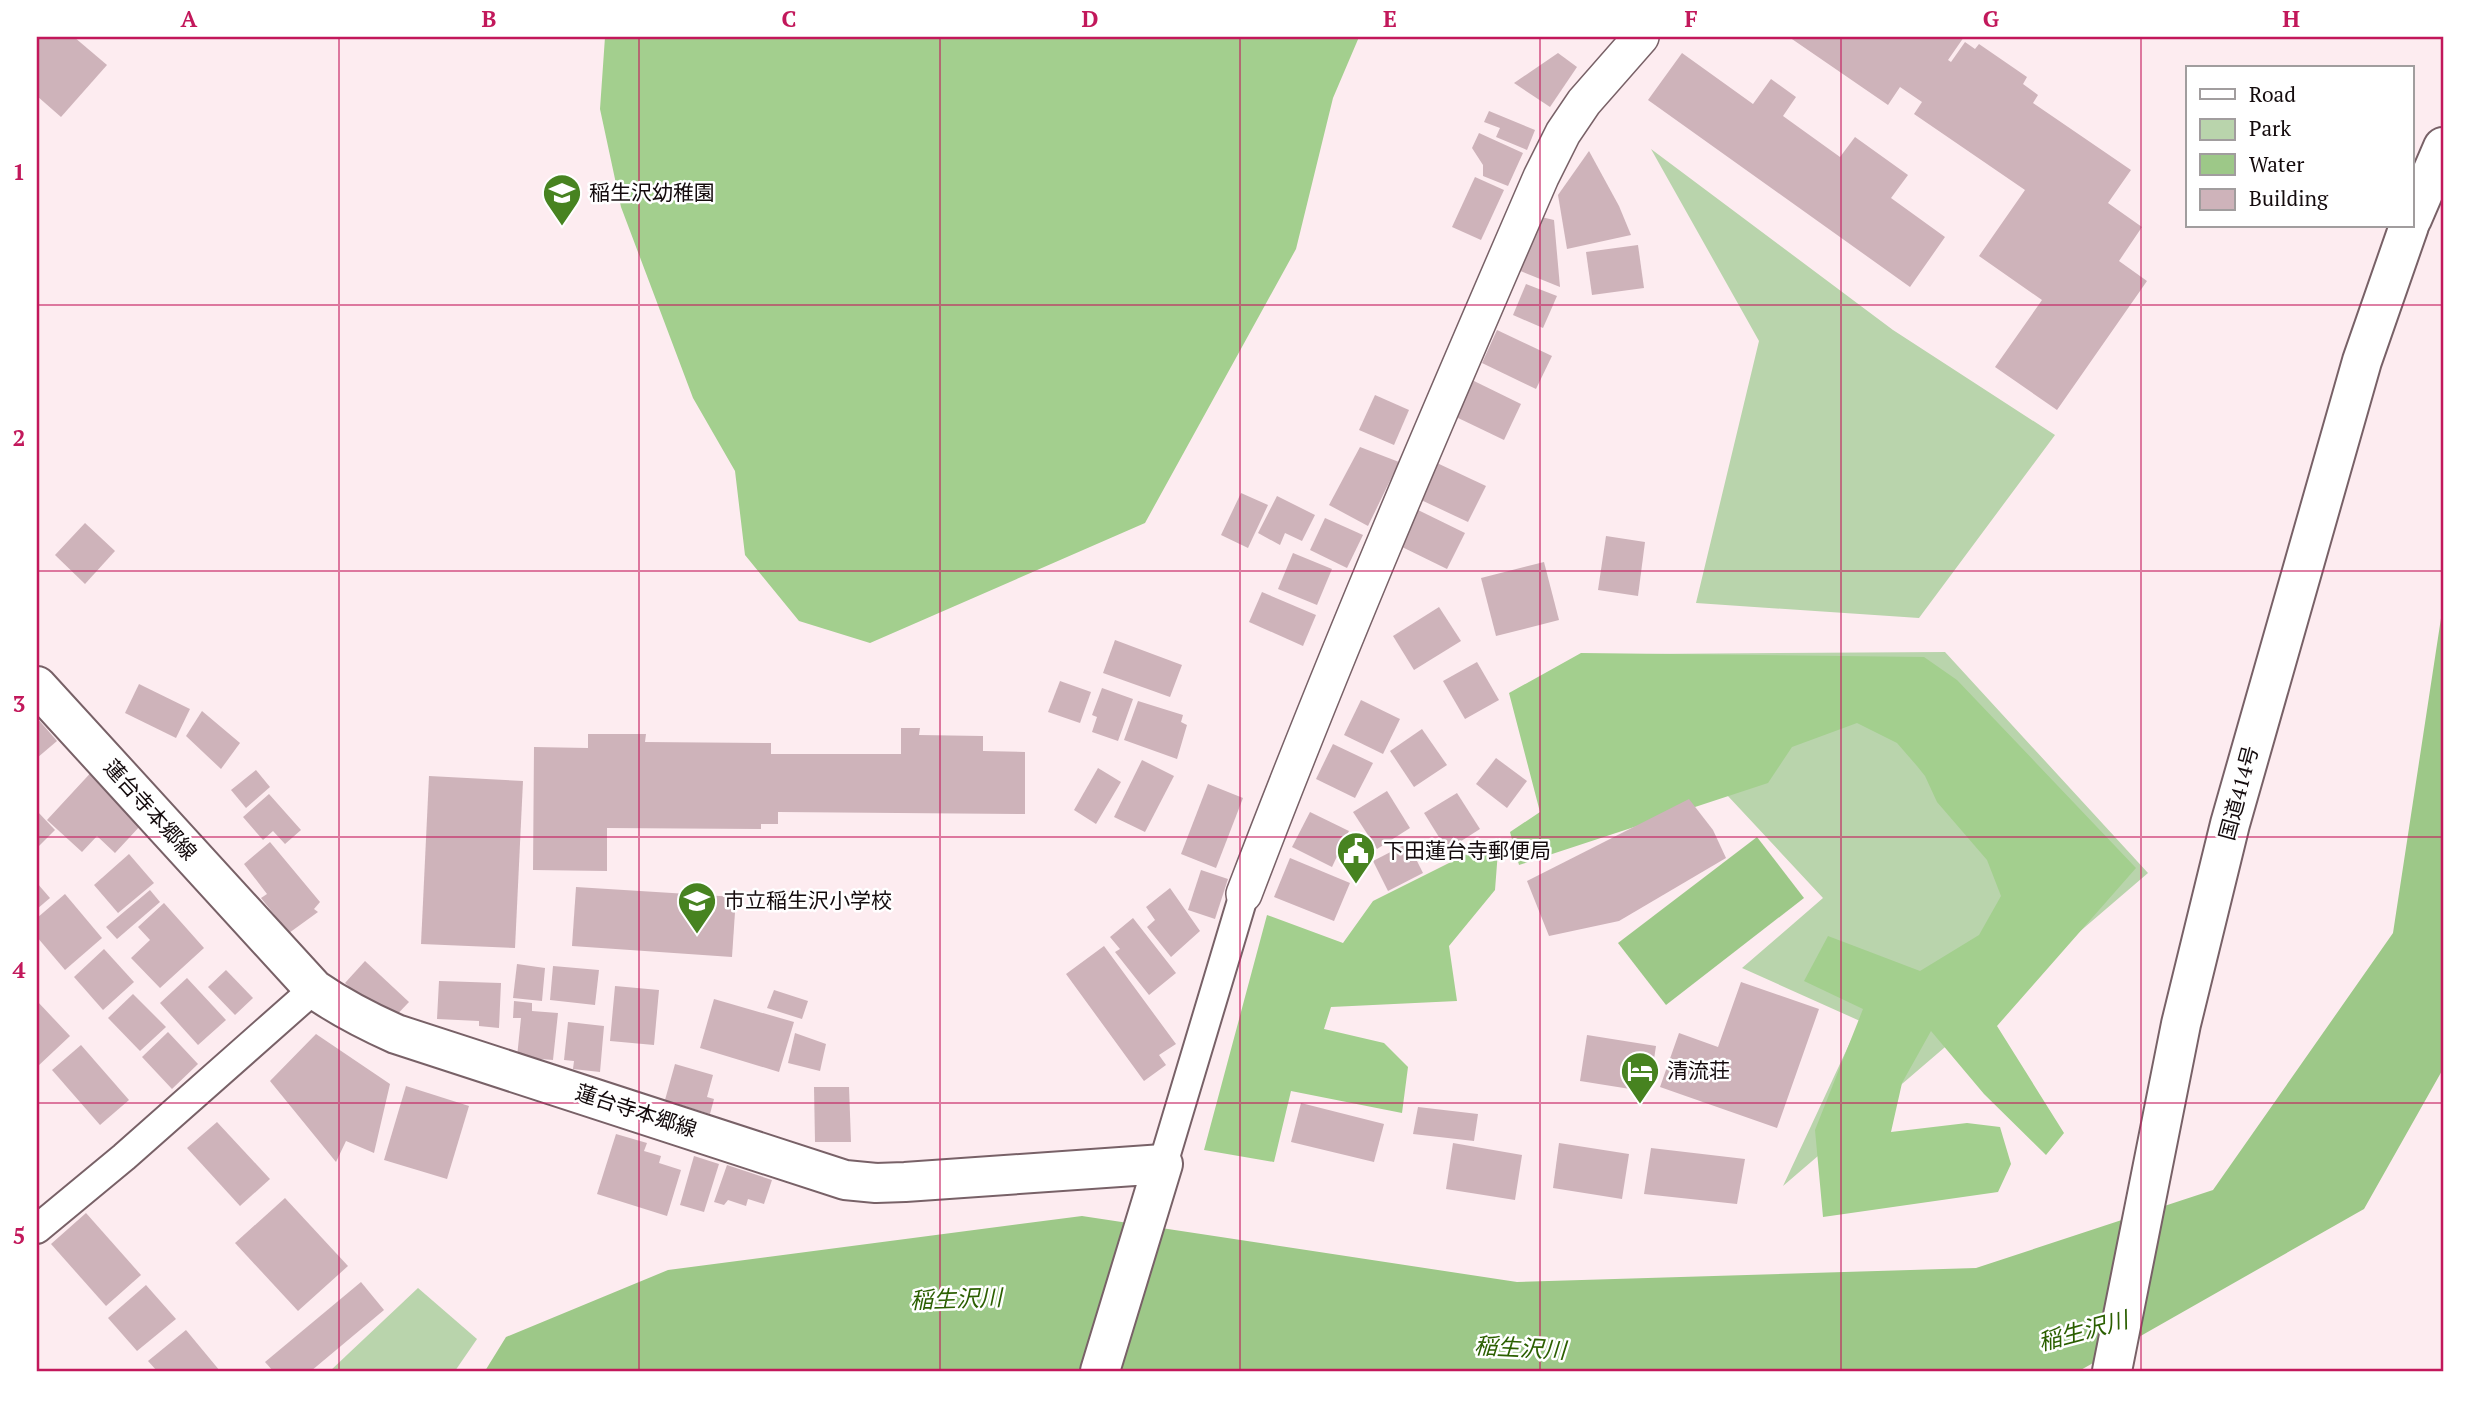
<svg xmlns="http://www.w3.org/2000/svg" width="2480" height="1408" font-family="'PT Serif','Noto Sans JP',serif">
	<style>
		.green { fill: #b9d4ac }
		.forest { fill: #a3cf8e }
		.water { fill: #9dc888 }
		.building { fill: #ceb3ba }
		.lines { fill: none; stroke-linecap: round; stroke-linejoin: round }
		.minor-casing { stroke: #786167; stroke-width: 32 }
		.tertiary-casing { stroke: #786167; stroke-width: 38 }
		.secondary-casing { stroke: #786167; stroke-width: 42 }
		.trunk-casing { stroke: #786167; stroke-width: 42 }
		.minor { stroke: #fff; stroke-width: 28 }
		.tertiary { stroke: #fff; stroke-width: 35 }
		.secondary { stroke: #fff; stroke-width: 38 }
		.trunk { stroke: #fff; stroke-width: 38 }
		.grid { fill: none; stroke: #c2185b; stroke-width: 2; stroke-opacity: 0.55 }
		.labels { text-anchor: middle; stroke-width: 5; stroke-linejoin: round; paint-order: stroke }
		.poi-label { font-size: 21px; fill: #140b0d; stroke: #fff; text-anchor: start }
		.street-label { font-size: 21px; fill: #140b0d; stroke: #fff }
		.water-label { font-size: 23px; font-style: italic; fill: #2b5f00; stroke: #fff }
		.neatline { fill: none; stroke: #c2185b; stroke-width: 2.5 }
		.grid-label { font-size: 23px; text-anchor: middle; font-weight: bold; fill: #c2185b }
	</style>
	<rect width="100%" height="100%" fill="#fdecf0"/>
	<g class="green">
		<polygon points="1651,149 1893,330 2055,435 1919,618 1696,603 1759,341"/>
		<polygon points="1945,652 2148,873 1783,1186 1860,1021 1742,968 1823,898 1713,780 1644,654"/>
		<polygon points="418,1288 477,1339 455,1371 330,1371"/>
	</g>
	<g class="forest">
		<polygon points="605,37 1359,37 1333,98 1296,249 1145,523 870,643 799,621 745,555 735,471 693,398 621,207 600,109"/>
		<polygon points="1581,653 1924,657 1957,680 2136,868 1997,1026 2064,1133 2046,1155 1984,1094 1931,1031 1902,1083 1891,1132 1967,1123 2000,1127 2011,1164 1998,1192 1823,1217 1815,1130 1863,1009 1804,981 1828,936 1920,971 1979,935 2001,896 1987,860 1937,802 1925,776 1917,766 1897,743 1857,723 1792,747 1768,783 1519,865 1510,832 1540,812 1509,693"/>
		<polygon points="1499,838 1495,890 1449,946 1457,1001 1331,1007 1324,1029 1384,1043 1408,1067 1402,1113 1291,1091 1274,1162 1204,1150 1267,915 1343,943 1373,901"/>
	</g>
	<g class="water">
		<polygon points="2443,605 2443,1069 2364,1209 2079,1371 485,1371 506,1337 668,1270 1082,1216 1517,1282 1976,1268 2213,1190 2393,933"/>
		<polygon points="1757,837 1804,898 1666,1005 1618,943"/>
	</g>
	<g class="building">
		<polygon points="37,37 74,37 107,65 61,117 37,96"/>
		<polygon points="1789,37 1964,37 1948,60 1951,62 1965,42 1975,49 1979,44 2027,77 2023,84 2038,95 2033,103 2131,170 2108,203 2142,227 2119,261 2147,281 2057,410 1995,367 2042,300 1979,256 2025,190 1914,114 1922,102 1900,87 1888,105"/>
		<polygon points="1558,53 1577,67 1550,107 1514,83"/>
		<polygon points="1682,53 1753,104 1771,79 1796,97 1783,116 1840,157 1855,137 1908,175 1891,198 1945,237 1910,287 1648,100"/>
		<polygon points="1489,111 1535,130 1527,150 1496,137 1500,128 1484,122"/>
		<polygon points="1479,133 1523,153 1508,186 1483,176 1483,165 1472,148"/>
		<polygon points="1589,151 1619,206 1631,235 1567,249 1558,195"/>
		<polygon points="1475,177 1504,190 1481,240 1452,227"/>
		<polygon points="1537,216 1554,220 1560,287 1513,268"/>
		<polygon points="1638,245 1644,288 1592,295 1586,252"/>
		<polygon points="1526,284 1557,296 1543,328 1513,315"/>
		<polygon points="1497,330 1552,356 1536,389 1482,363"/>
		<polygon points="1472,380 1521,404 1504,440 1454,416"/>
		<polygon points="1375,395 1409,410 1394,445 1359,430"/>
		<polygon points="1360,447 1399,462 1368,526 1329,505"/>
		<polygon points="1437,463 1486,486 1468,522 1419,499"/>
		<polygon points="1241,493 1268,505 1248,548 1221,535"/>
		<polygon points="1277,496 1315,515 1302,541 1285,533 1280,545 1258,533"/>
		<polygon points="1416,509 1465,533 1447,569 1398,545"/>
		<polygon points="1325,518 1363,535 1347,568 1310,550"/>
		<polygon points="85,523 115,551 85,584 55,555"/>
		<polygon points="1606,536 1645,542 1638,596 1598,590"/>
		<polygon points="1293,553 1332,569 1317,605 1278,589"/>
		<polygon points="1544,562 1559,620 1496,636 1481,578"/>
		<polygon points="1262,592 1316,615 1303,646 1249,622"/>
		<polygon points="1439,607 1461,641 1414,670 1393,636"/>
		<polygon points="1115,640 1182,665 1170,697 1103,673"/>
		<polygon points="1477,662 1499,700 1465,719 1443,681"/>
		<polygon points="1060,681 1091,692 1080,723 1048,712"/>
		<polygon points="139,684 190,709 176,738 125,713"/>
		<polygon points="1102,688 1133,699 1118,741 1092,732 1097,717 1092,715"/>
		<polygon points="1361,700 1400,719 1383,754 1344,735"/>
		<polygon points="1138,701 1183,715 1181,722 1187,725 1177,759 1124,740"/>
		<polygon points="202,711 240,743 221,769 186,736"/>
		<polygon points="37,718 57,741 37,758"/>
		<polygon points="901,728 920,728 919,735 983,736 983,751 1025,752 1025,814 778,812 778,824 761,824 761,829 607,828 607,871 533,870 534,747 588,748 588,734 646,734 645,742 771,743 771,754 901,754"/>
		<polygon points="1422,729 1447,765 1414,787 1390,751"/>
		<polygon points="1333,744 1373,763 1355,798 1316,779"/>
		<polygon points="1496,758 1527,781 1507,808 1476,784"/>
		<polygon points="1142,760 1174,776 1145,832 1114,817"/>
		<polygon points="97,766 124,791 115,800 141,825 115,853 97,836 82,852 47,820"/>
		<polygon points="1098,768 1121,782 1096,824 1074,810"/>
		<polygon points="256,770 270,787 246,808 231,790"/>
		<polygon points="429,776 523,781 515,948 421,944"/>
		<polygon points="1208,784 1243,798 1216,868 1181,854"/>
		<polygon points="1387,791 1410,828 1377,849 1353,812"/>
		<polygon points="1457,793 1480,829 1447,850 1424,813"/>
		<polygon points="269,794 301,830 285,844 273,831 263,840 243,817"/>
		<polygon points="1689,799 1713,830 1726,858 1619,921 1549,936 1527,881"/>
		<polygon points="37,811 55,830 37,848"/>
		<polygon points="1310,812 1349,831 1332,867 1292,847"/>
		<polygon points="270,842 320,902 314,909 318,912 289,933 261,898 267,894 244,864"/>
		<polygon points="1408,843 1423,873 1388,891 1373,861"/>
		<polygon points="129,854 154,883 118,913 94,885"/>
		<polygon points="1290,858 1350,883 1334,921 1274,897"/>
		<polygon points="1201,870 1228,879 1215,919 1188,910"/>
		<polygon points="37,883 50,898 37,909"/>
		<polygon points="576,887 736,897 732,957 572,946"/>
		<polygon points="1170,888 1200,931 1171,957 1147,927 1155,920 1146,907"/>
		<polygon points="150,890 160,902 117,939 106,927"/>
		<polygon points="65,894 102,938 65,970 37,937 37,918"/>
		<polygon points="164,903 204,948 160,988 131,958 150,940 138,927"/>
		<polygon points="1133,918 1176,973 1149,995 1115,952 1120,949 1110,937"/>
		<polygon points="1104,946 1176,1044 1159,1055 1166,1065 1144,1081 1066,974"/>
		<polygon points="104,949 134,982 103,1010 74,977"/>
		<polygon points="365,961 409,1002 388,1024 345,983"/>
		<polygon points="517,964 545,968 542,1001 513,998"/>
		<polygon points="553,966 599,970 595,1005 550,1000"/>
		<polygon points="226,970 253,998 235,1015 208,987"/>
		<polygon points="187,978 226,1020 198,1045 160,1003"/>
		<polygon points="439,981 501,983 499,1028 479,1026 479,1021 437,1019"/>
		<polygon points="1741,982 1819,1009 1777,1128 1660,1087 1679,1033 1718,1047"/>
		<polygon points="615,986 659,990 654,1045 610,1041"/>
		<polygon points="774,990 808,1001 802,1019 767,1008"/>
		<polygon points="133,994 166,1027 140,1051 108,1018"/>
		<polygon points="714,999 794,1022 779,1072 700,1048"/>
		<polygon points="37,1001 70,1036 37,1067"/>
		<polygon points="514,1001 532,1003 532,1011 558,1013 553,1060 517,1057 521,1018 513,1018"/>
		<polygon points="568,1022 604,1026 600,1072 573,1069 574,1061 564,1060"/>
		<polygon points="168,1032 198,1064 172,1089 142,1057"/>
		<polygon points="795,1033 826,1044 820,1071 788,1063"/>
		<polygon points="316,1034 390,1084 374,1153 346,1141 336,1162 270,1081"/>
		<polygon points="1587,1035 1656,1046 1649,1092 1580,1081"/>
		<polygon points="81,1045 129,1100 100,1125 52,1070"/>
		<polygon points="675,1064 713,1075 707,1097 714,1099 710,1114 665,1100"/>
		<polygon points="406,1086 469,1106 447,1179 384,1160"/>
		<polygon points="814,1087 849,1087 851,1142 815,1142"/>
		<polygon points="1301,1103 1384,1124 1374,1162 1291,1142"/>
		<polygon points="1418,1107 1478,1114 1474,1141 1413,1134"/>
		<polygon points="217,1122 270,1179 240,1206 187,1148"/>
		<polygon points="616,1134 647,1143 644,1151 661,1156 659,1163 681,1170 667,1216 597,1194"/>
		<polygon points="1453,1143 1522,1155 1515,1200 1446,1189"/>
		<polygon points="1559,1143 1629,1154 1622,1199 1553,1188"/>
		<polygon points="1651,1148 1745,1159 1737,1204 1644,1194"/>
		<polygon points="694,1156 719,1164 704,1212 680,1205"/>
		<polygon points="727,1165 772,1180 764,1204 748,1199 746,1206 728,1200 724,1205 714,1202"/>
		<polygon points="285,1198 348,1266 298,1311 235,1243"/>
		<polygon points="86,1213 141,1275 106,1306 51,1244"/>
		<polygon points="361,1282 384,1310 311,1371 273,1371 265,1362"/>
		<polygon points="146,1285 176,1319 137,1351 108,1318"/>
		<polygon points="186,1330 220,1371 157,1371 148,1361"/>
	</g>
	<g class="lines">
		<g class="minor-casing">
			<g id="minor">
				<polyline points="1163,1164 1244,894"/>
				<polyline points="37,1229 124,1157 314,989"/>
			</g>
		</g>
		<g class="tertiary-casing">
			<path id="tertiary" d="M1244,894C1336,652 1438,415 1541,177L1563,133L1584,102L1641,37"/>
		</g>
		<g class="secondary-casing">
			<path id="secondary" d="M37,686L314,989C340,1007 367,1021 396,1034L845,1180L876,1183L905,1182L1163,1164L1100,1371"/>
		</g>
		<g class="trunk-casing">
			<g id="trunk">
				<polyline points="2412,219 2443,147"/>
				<polyline points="2112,1371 2181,1024 2230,824 2362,361 2409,226"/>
			</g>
		</g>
		<use href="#minor" class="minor"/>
		<use href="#tertiary" class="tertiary"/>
		<use href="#secondary" class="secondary"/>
		<use href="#trunk" class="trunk"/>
	</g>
	<path class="grid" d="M339,37V1371M639,37V1371M940,37V1371M1240,37V1371M1540,37V1371M1841,37V1371M2141,37V1371M37,305H2443M37,571H2443M37,837H2443M37,1103H2443"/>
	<defs>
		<g id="school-pin" transform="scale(2.0125)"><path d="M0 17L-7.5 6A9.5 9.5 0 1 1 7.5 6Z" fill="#478320" stroke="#fff"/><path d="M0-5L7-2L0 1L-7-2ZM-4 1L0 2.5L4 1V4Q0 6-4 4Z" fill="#fff"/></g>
		<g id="civic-pin" transform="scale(2.0125)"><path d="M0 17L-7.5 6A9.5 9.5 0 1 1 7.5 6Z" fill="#478320" stroke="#fff"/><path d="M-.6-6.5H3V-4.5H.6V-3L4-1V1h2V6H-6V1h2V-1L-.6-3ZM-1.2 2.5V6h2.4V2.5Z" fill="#fff"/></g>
		<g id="hotel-pin" transform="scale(2.0125)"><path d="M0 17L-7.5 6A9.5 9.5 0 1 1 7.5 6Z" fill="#478320" stroke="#fff"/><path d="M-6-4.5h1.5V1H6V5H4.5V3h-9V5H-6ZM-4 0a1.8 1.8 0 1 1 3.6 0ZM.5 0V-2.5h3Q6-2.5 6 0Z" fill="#fff"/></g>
	</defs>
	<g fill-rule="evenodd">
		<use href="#school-pin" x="562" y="193"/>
		<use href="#civic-pin" x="1356" y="851"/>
		<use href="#school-pin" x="697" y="901"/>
		<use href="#hotel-pin" x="1640" y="1071"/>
	</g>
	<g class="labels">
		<g class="poi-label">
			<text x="589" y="200">稲生沢幼稚園</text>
			<text x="1383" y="858">下田蓮台寺郵便局</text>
			<text x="724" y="908">市立稲生沢小学校</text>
			<text x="1667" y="1078">清流荘</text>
		</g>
		<g class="street-label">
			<text transform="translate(2239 793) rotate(-75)" y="7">国道414号</text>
			<text transform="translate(150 810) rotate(48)" y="7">蓮台寺本郷線</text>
			<text transform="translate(636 1111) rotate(18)" y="7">蓮台寺本郷線</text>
		</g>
		<g class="water-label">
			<text transform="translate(956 1299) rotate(-2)" y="8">稲生沢川</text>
			<text transform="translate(2083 1331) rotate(-15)" y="8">稲生沢川</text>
			<text transform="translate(1520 1348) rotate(3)" y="8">稲生沢川</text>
		</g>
	</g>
	<rect width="2480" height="1408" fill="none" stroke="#ffffff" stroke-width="77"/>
	<rect x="2186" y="66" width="228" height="161" fill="#ffffff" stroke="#a19d9e" stroke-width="2"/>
	<rect x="2200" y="89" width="35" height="10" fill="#ffffff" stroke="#a19d9e" stroke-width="2"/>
	<text x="2249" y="102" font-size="21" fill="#140b0d">Road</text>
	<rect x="2200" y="119" width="35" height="21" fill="#b9d4ac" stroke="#a19d9e" stroke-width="2"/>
	<text x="2249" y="136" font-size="21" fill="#140b0d">Park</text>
	<rect x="2200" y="154" width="35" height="21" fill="#9dc888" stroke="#a19d9e" stroke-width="2"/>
	<text x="2249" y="172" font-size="21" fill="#140b0d">Water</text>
	<rect x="2200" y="189" width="35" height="21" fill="#ceb3ba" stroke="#a19d9e" stroke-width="2"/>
	<text x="2249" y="206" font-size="21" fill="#140b0d">Building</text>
	<rect x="38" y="38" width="2404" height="1332" class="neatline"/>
	<g class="grid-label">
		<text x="189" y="27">A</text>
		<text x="489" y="27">B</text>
		<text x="789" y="27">C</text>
		<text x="1090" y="27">D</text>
		<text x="1390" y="27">E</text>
		<text x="1691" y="27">F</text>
		<text x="1991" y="27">G</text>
		<text x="2291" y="27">H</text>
		<text x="19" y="180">1</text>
		<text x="19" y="446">2</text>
		<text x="19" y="712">3</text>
		<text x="19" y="978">4</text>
		<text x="19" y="1244">5</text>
	</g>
</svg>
